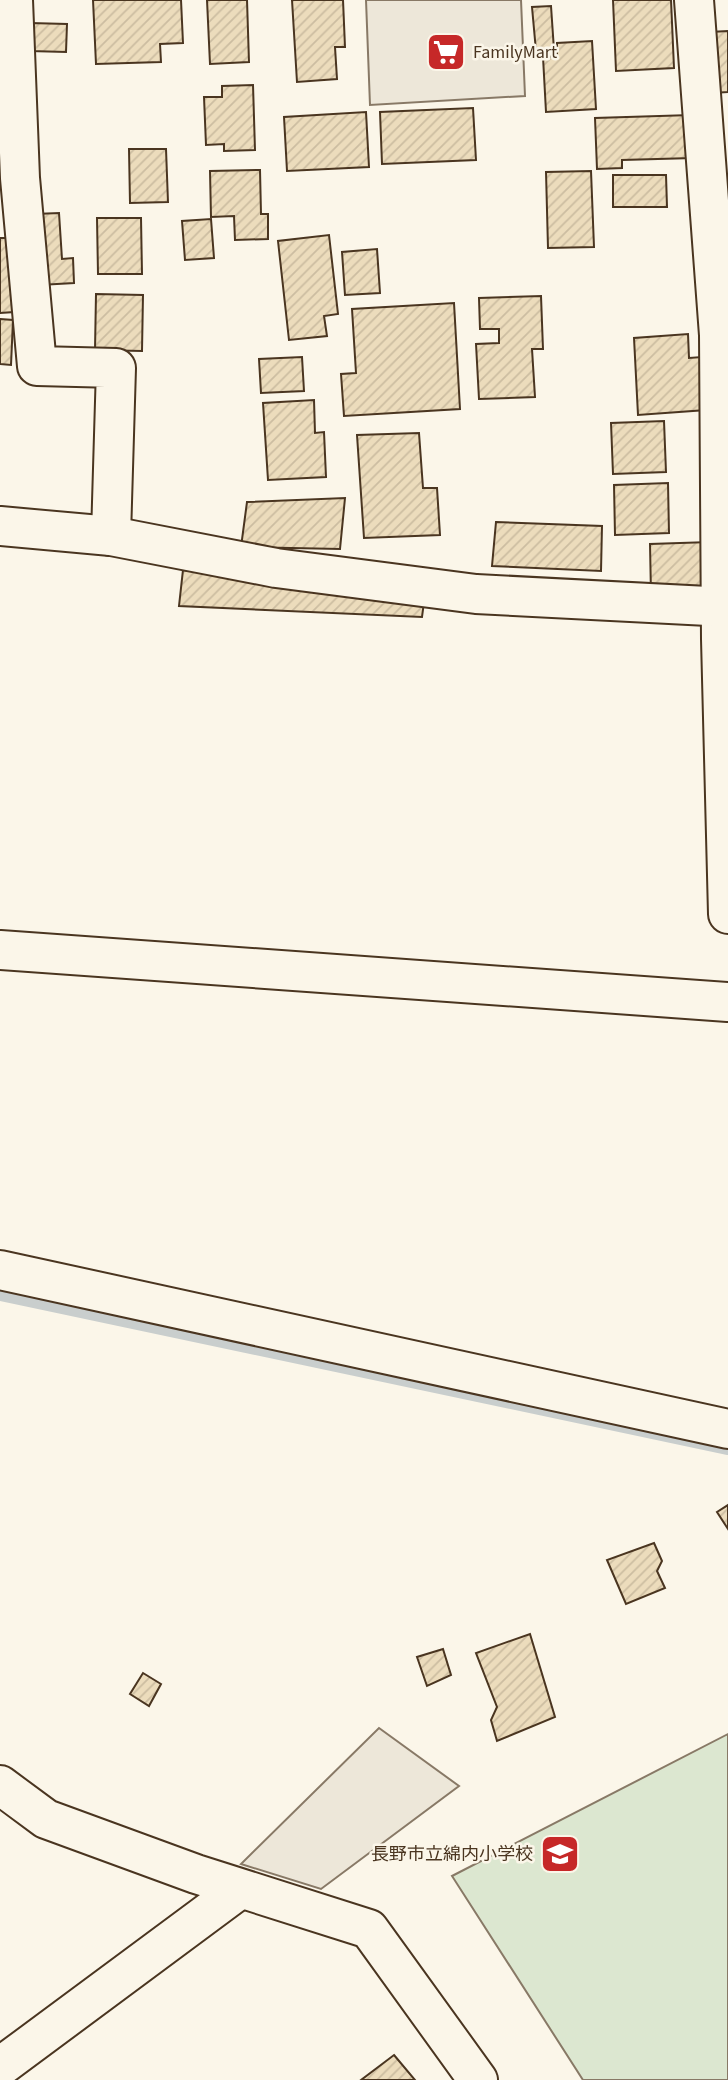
<svg xmlns="http://www.w3.org/2000/svg" width="728" height="2080" font-family="'Source Sans 3','Noto Sans JP',sans-serif">
	<style>
		.pitch { fill: #dce7d0; stroke: #887966; stroke-width: 2 }
		.parking { fill: #ede7d9; stroke: #887966; stroke-width: 2 }
		.lines { fill: none; stroke-linecap: round; stroke-linejoin: round }
		.stream { stroke: #c9cecd; stroke-width: 10 }
		.building { fill: url(#building-hatch); stroke: #4a3520; stroke-width: 2 }
		.minor-casing { stroke: #4a3520; stroke-width: 42 }
		.minor { stroke: #fbf6e9; stroke-width: 38 }
		.labels { text-anchor: middle; stroke-width: 5; stroke-linejoin: round; paint-order: stroke }
		.poi-label { font-size: 18px; fill: #4a3520; stroke: #fbf6e9; text-anchor: start }
	</style>
	<defs>
		<pattern id="building-hatch" width="6" height="6" patternUnits="userSpaceOnUse" patternTransform="scale(1.75)"><rect width="6" height="6" fill="#ecdcbc"/><path d="M-1 1l2-2M0 6l6-6M5 7l2-2" fill="none" stroke="#ccbda1"/></pattern>
	</defs>
	<rect width="100%" height="100%" fill="#fbf6e9"/>
	<polygon class="pitch" points="728,1734 728,2080 583,2080 452,1876"/>
	<g class="parking">
		<polygon points="366,0 521,0 525,96 370,105"/>
		<polygon points="379,1728 459,1786 321,1889 241,1864"/>
	</g>
	<g class="lines">
		<polyline class="stream" points="0,1296 728,1450"/>
	</g>
	<g class="building">
		<polygon points="93,0 181,0 183,43 160,44 161,62 96,64"/>
		<polygon points="207,0 247,0 249,62 210,64"/>
		<polygon points="292,0 343,0 345,47 335,47 337,79 297,82"/>
		<polygon points="613,0 671,0 674,68 616,71"/>
		<polygon points="551,6 554,50 536,51 532,7"/>
		<polygon points="30,23 67,24 66,52 30,51"/>
		<polygon points="728,31 728,92 713,93 710,32"/>
		<polygon points="592,41 596,109 546,112 543,57 557,56 557,43"/>
		<polygon points="253,85 255,150 224,151 224,144 206,145 204,97 222,97 222,86"/>
		<polygon points="473,108 476,160 382,164 380,112"/>
		<polygon points="366,112 369,167 287,171 284,117"/>
		<polygon points="691,115 693,158 622,160 622,168 597,169 595,118"/>
		<polygon points="129,149 166,149 168,202 130,203"/>
		<polygon points="260,170 261,214 268,214 268,239 235,240 234,216 211,217 210,171"/>
		<polygon points="591,171 594,247 548,248 546,172"/>
		<polygon points="613,175 666,175 667,207 613,207"/>
		<polygon points="59,213 62,259 73,258 74,283 40,285 35,214"/>
		<polygon points="97,218 141,218 142,274 98,274"/>
		<polygon points="211,219 214,258 185,260 182,221"/>
		<polygon points="329,235 338,314 324,316 327,336 289,340 278,241"/>
		<polygon points="0,238 12,238 14,312 0,313"/>
		<polygon points="377,249 380,293 345,295 342,252"/>
		<polygon points="96,294 143,295 142,351 95,350"/>
		<polygon points="541,296 543,349 532,349 535,397 479,399 476,344 499,343 499,329 480,329 479,298"/>
		<polygon points="454,303 460,409 344,416 341,374 356,373 352,309"/>
		<polygon points="0,319 13,320 11,365 0,364"/>
		<polygon points="688,334 689,358 702,357 706,410 638,415 634,338"/>
		<polygon points="302,357 304,391 261,393 259,359"/>
		<polygon points="314,400 315,433 324,432 326,477 268,480 263,403"/>
		<polygon points="664,421 666,472 613,474 611,423"/>
		<polygon points="419,433 423,488 437,488 440,535 364,538 357,435"/>
		<polygon points="668,483 669,533 615,535 614,485"/>
		<polygon points="345,498 340,549 241,547 247,502"/>
		<polygon points="496,522 602,526 601,571 492,566"/>
		<polygon points="710,542 711,594 651,595 650,544"/>
		<polygon points="183,570 424,602 422,617 179,606"/>
		<polygon points="728,1505 728,1529 717,1512"/>
		<polygon points="654,1543 662,1561 657,1571 665,1588 626,1604 607,1560"/>
		<polygon points="530,1634 555,1717 497,1741 491,1720 497,1707 476,1653"/>
		<polygon points="443,1649 451,1675 427,1686 417,1657"/>
		<polygon points="143,1673 161,1684 149,1706 130,1694"/>
		<polygon points="394,2055 415,2080 361,2080"/>
	</g>
	<g class="lines">
		<g class="minor-casing">
			<g id="minor">
				<polyline points="13,0 20,178 37,366 116,368 111,536"/>
				<polyline points="694,0 719,335 721,639 728,914"/>
				<polyline points="0,526 111,536 276,568 476,594 728,607"/>
				<polyline points="0,950 728,1002"/>
				<polyline points="0,1270 728,1429"/>
				<polyline points="0,1785 46,1819 196,1874 369,1929 478,2080"/>
				<polyline points="0,2067 240,1889"/>
			</g>
		</g>
		<use href="#minor" class="minor"/>
	</g>
	<defs>
		<g id="supermarket-square" transform="scale(2.0125)"><rect x="-9" y="-9" width="18" height="18" rx="4" fill="#c62828" stroke="#fbf6e9"/><path d="M-6-5.5h2.5l.6 2H6L4.5 2H-2.5L-4.4-4H-6ZM-1.5 3.2a1.3 1.3 0 1 0 .1 0ZM3 3.2a1.3 1.3 0 1 0 .1 0Z" fill="#fff"/></g>
		<g id="school-square" transform="scale(2.0125)"><rect x="-9" y="-9" width="18" height="18" rx="4" fill="#c62828" stroke="#fbf6e9"/><path d="M0-5L7-2L0 1L-7-2ZM-4 1L0 2.5L4 1V4Q0 6-4 4Z" fill="#fff"/></g>
	</defs>
	<g fill-rule="evenodd">
		<use href="#supermarket-square" x="446" y="52"/>
		<use href="#school-square" x="560" y="1854"/>
	</g>
	<g class="labels">
		<g class="poi-label">
			<text x="473" y="58">FamilyMart</text>
			<text x="533" y="1860" text-anchor="end">長野市立綿内小学校</text>
		</g>
	</g>
</svg>
